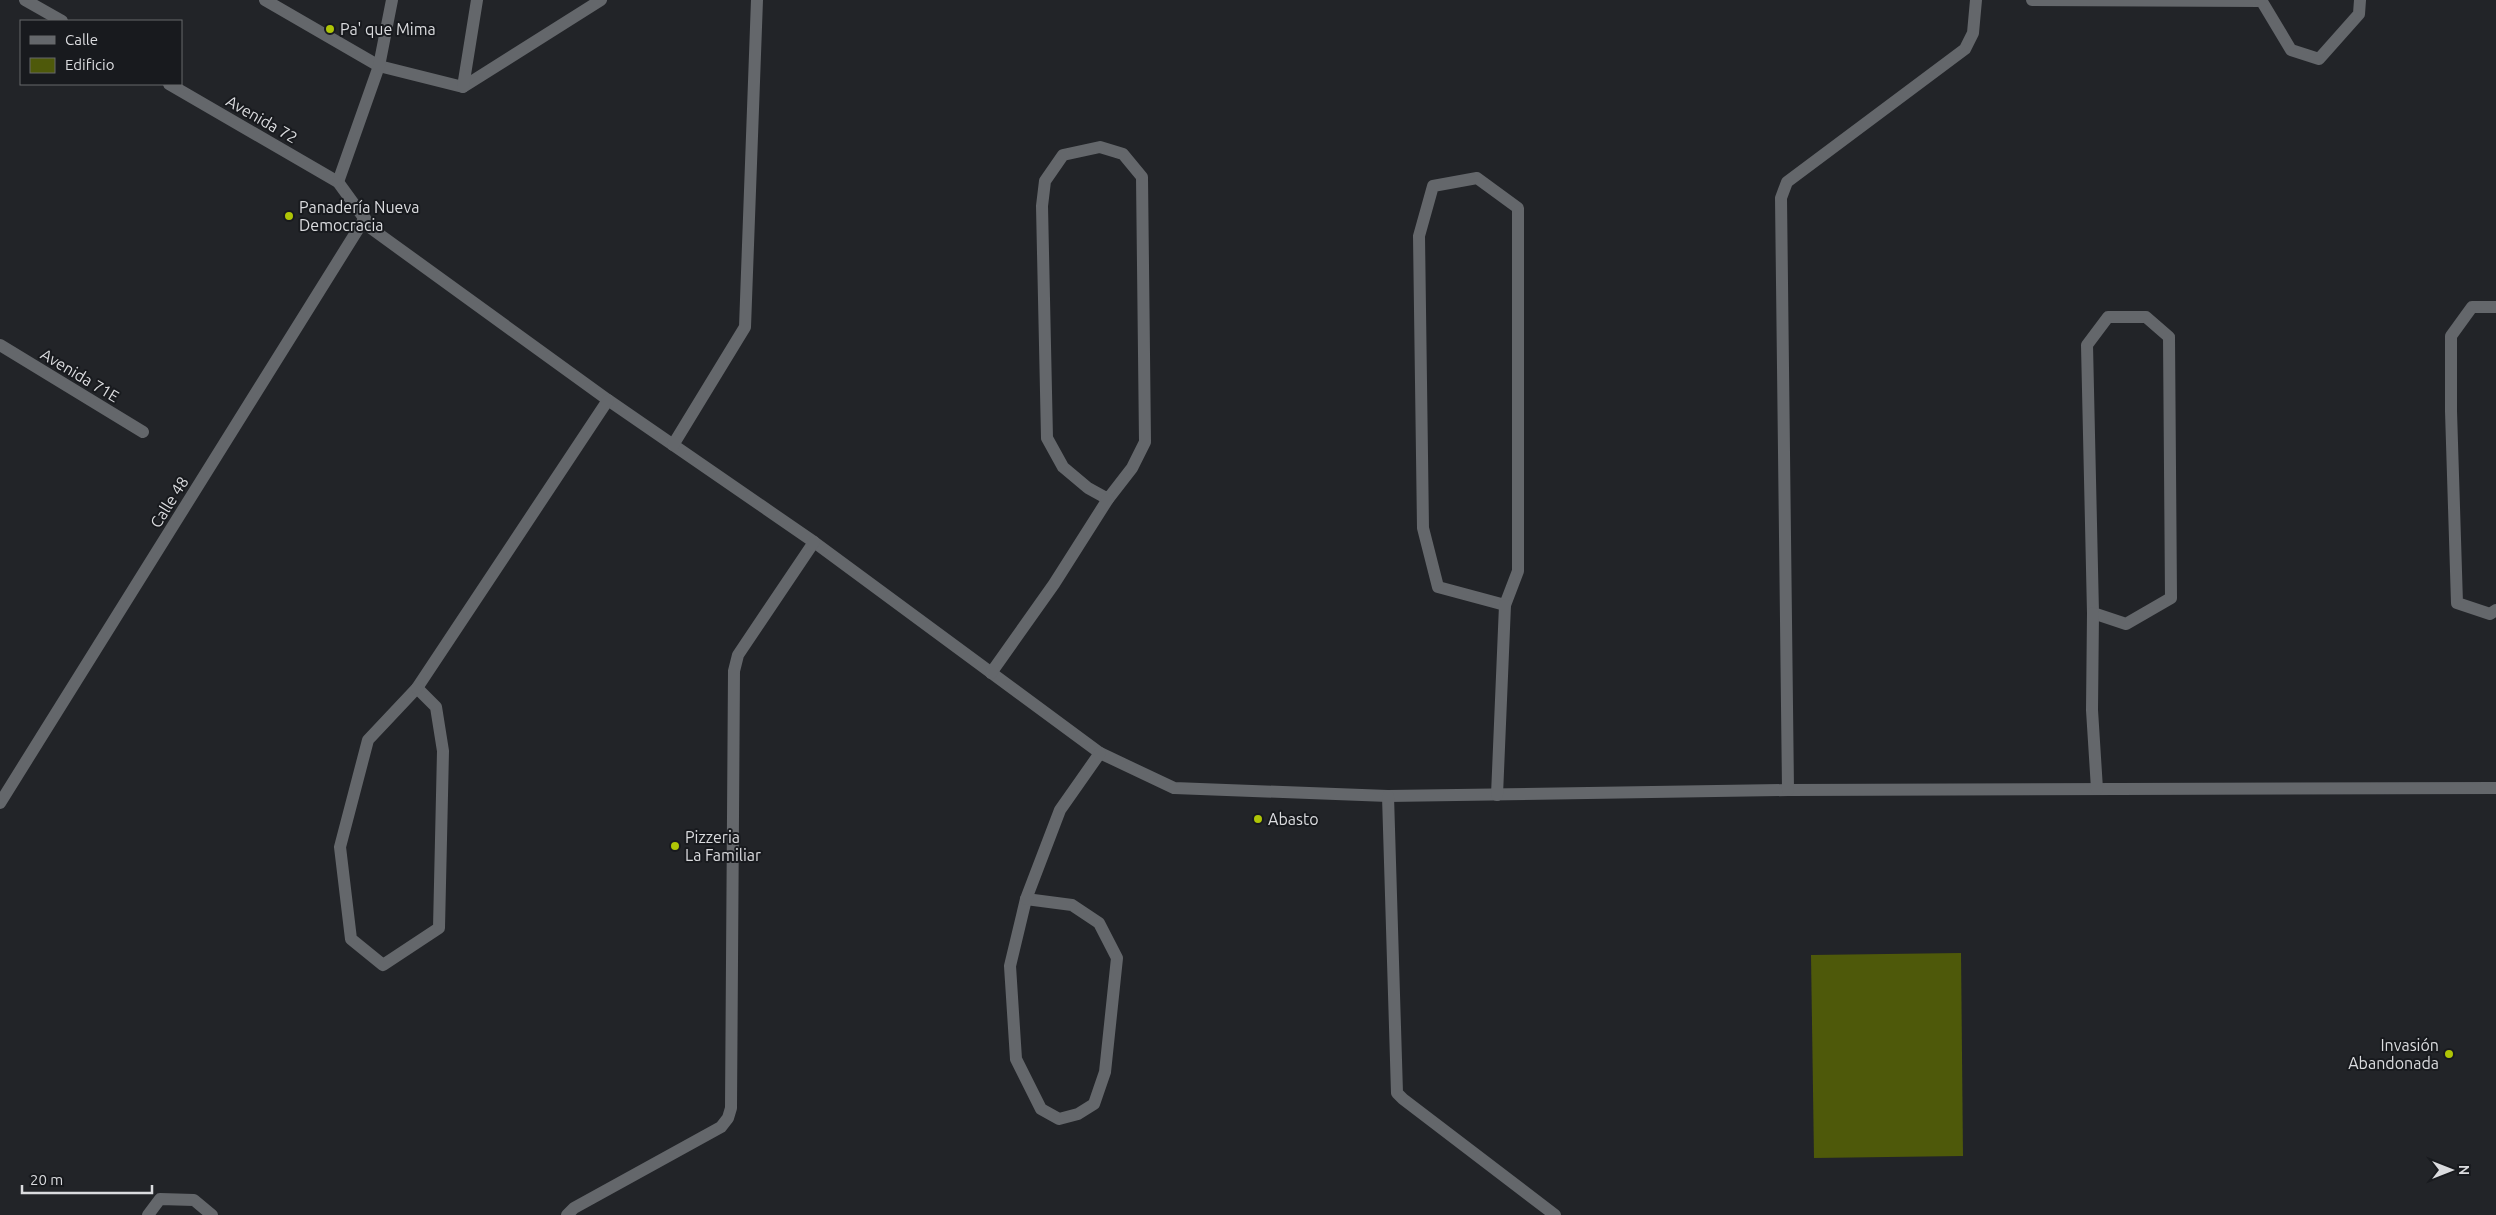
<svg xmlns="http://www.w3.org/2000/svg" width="2496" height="1215" font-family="Ubuntu,sans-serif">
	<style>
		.building { fill: #4e590a }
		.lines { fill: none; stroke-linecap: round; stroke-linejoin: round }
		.minor { stroke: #64676b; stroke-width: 12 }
		.poi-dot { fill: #afc506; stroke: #181a1e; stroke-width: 2 }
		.labels { text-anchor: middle; stroke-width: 4; stroke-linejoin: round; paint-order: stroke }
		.poi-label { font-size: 16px; fill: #dbdcdf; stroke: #181a1e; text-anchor: start }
		.street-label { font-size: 16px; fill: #dbdcdf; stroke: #181a1e }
	</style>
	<rect width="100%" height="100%" fill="#222428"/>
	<polygon class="building" points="1961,953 1963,1156 1814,1158 1811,955"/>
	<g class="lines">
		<g class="minor">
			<polyline points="25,0 62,21"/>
			<polyline points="265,0 379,66 463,87 601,0"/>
			<polyline points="2032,0 2261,1"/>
			<polyline points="2261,0 2291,50 2319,59 2359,14 2360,0"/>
			<polyline points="169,84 338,182 372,229 608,400 814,542 1100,753 1174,788 1388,796 1788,790 2496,788"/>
			<polyline points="463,87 477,0"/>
			<polygon points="1100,147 1123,154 1142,177 1145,442 1132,468 1108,499 1088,488 1063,467 1047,438 1042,206 1045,181 1063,155"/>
			<polygon points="1477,178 1518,208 1518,571 1505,605 1438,587 1423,528 1419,236 1433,186"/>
			<polyline points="338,182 379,66 392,0"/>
			<polyline points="2496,307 2472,307 2451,336 2451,411 2457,603 2490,614 2496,610"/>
			<polygon points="2108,317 2146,317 2169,337 2171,598 2126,624 2093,613 2087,345"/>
			<polyline points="0,345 143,432"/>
			<polyline points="673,445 745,327 757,0"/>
			<polyline points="2093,613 2092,710 2097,789"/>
			<polyline points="991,673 1054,584 1108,499"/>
			<polygon points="417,688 436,707 443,751 439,928 383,965 351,939 340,847 368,740"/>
			<polyline points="417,688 608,400"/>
			<polyline points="1788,790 1781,198 1787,182 1965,49 1973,33 1976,0"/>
			<polyline points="1497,795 1505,605"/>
			<polyline points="1388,796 1397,1093 1403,1099 1555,1215"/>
			<polyline points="0,803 365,218"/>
			<polygon points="1026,899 1072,905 1099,923 1117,958 1105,1072 1094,1104 1078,1114 1059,1119 1041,1109 1016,1059 1010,966"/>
			<polyline points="1026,899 1060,810 1100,753"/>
			<polyline points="148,1215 160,1199 194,1200 212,1215"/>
			<polyline points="567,1215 574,1208 721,1127 728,1118 731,1108 734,671 738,655 814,542"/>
		</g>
	</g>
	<g class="poi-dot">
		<circle cx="330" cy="29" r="5"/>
		<circle cx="289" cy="216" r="5"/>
		<circle cx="1258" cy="819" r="5"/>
		<circle cx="675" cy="846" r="5"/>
		<circle cx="2449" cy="1054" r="5"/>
	</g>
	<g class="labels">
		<g class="poi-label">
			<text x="340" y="35">Pa' que Mima</text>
			<text x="299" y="213">Panadería Nueva<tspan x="299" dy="18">Democracia</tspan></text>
			<text x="1268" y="825">Abasto</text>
			<text x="685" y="843">Pizzeria<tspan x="685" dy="18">La Familiar</tspan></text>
			<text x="2439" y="1051" text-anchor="end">Invasión<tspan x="2439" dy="18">Abandonada</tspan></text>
		</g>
		<g class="street-label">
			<text transform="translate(262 119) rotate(30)" y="6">Avenida 72</text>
			<text transform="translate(80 375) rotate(31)" y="6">Avenida 71E</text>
			<text transform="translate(169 502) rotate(-58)" y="6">Calle 48</text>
		</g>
	</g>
	<rect x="20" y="20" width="162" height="65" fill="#181a1e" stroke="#66686b"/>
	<rect x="30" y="36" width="25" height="8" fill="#64676b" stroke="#66686b"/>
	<text x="65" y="45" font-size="15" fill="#dbdcdf">Calle</text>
	<rect x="30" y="58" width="25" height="15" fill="#4e590a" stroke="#66686b"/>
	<text x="65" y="70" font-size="15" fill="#dbdcdf">Edificio</text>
	<g transform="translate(2451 1170) rotate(90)" stroke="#181a1e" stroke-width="4" paint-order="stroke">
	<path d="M0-4L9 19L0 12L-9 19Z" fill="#dbdcdf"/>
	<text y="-8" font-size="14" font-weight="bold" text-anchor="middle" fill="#dbdcdf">N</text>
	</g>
	<path d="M22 1185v8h130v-8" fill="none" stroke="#dbdcdf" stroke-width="2.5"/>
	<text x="30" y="1185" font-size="15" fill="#dbdcdf" stroke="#181a1e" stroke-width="4" paint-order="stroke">20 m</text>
</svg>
